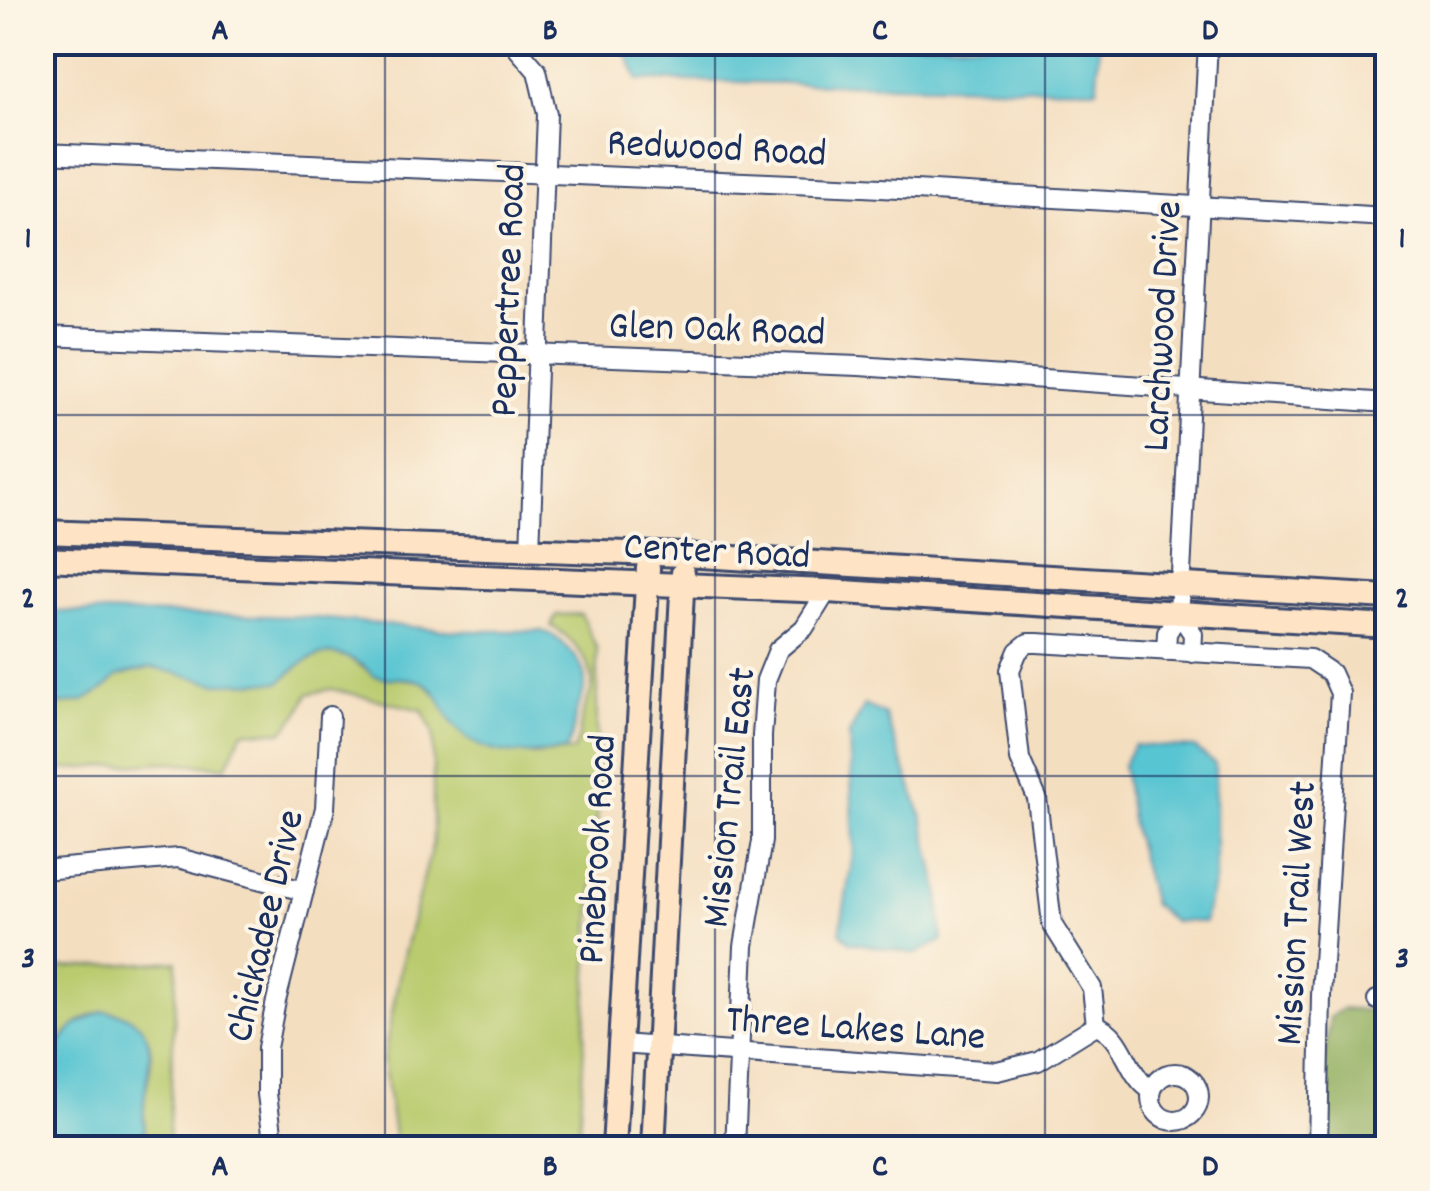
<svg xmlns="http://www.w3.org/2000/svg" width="1430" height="1191" font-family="Dekko,sans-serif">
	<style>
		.green { fill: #b9cb6e; stroke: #6a7d66; stroke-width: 2.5 }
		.forest { fill: #92af61; stroke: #566f60; stroke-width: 2.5 }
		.water { fill: #59c5d2; stroke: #3a7a98; stroke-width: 2.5 }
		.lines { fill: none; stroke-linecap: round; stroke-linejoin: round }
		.street-casing { stroke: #3c496d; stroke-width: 22 }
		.secondary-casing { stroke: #3c496d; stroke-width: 28 }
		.street { stroke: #fff; stroke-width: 18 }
		.secondary { stroke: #fee4c5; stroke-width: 22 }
		.grid { fill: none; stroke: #1b2f5e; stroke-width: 2.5; stroke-opacity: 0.55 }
		.labels { text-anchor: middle; stroke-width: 8; stroke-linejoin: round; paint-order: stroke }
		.street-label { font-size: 40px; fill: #1b2f5e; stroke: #fcf5e5 }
		.neatline { fill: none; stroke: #1b2f5e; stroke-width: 4 }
		.grid-label { font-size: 32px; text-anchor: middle; font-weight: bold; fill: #1b2f5e }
	</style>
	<rect width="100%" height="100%" fill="#fcf5e5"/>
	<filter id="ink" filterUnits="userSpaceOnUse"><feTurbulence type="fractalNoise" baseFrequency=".01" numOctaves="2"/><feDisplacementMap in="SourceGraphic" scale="20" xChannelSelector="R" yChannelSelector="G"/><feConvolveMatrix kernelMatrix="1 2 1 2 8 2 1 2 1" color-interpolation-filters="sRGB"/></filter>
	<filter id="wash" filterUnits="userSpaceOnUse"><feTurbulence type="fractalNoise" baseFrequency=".0048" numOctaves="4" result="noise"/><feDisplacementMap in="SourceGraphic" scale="40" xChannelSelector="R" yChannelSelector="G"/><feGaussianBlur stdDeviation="2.25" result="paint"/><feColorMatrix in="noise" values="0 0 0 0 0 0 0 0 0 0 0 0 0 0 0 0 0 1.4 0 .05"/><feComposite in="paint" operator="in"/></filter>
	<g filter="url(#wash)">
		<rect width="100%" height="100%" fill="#f4dec0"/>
		<g class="green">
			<path d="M581,614L597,649V751H601L578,1148H396L383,1061L402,960L433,842V732L422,710L331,689L308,694L298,714L282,732L243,731L226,767L167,762L43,771V707L83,701L104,689L117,676L152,667L216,683L280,682L302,663L327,652L347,657L374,675L422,681L440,698L452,722L533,755L573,751C581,737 579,727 583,713C586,701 592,694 592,682C592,662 569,634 551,626L556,615Z"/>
			<path d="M177,961L168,1148H147C145,1131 142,1111 145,1094C147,1080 152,1069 151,1055C150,1038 144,1025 128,1017C88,997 63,1037 43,1065V969Z"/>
		</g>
		<polygon class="forest" points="1342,1009 1387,1011 1387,1148 1313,1148 1330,1017"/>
		<g class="water">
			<polygon points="622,43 1099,43 1097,89 638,80"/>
			<path d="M43,611L306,617L456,631H541C560,635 585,662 585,682C585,694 579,702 576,713C573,727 574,736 566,750C526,756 478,760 452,722C442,710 441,693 426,684C411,674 389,682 373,675C369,672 366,667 361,664C327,643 306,657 280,682L216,683L152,667L117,676L104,689L83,701L43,707Z"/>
			<polygon points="865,705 885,715 922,816 939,891 942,941 916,954 850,942 840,932 854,848 849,734"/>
			<polygon points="1134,745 1195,748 1215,764 1215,877 1204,922 1173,921 1153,905 1131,820 1123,765"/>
			<path d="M103,1011C158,1016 152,1051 145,1092C142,1110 144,1131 147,1148H43V1065L73,1027Z"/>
		</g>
	</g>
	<g filter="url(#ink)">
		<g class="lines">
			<g class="street-casing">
				<g id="street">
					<polyline points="512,42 537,71 547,114 530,550"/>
					<polyline points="42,153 863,187 1388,217"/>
					<polyline points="42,336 859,366 1388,403"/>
					<polyline points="1179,613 1208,42"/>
					<polyline points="1179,613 1193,634 1192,653"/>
					<polyline points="1166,651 1167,633 1179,613"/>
					<polyline points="42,870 178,858 304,891"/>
					<polyline points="1377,1000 1388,1000"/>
					<path d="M1096,1025C1126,1036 1126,1075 1151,1090"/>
					<polyline points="620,1044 997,1071 1038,1061 1096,1025 1092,988 1052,924 1037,798 1020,759 1010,670 1018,651 1028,643 1037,643 1310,659 1331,673 1340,693 1321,995 1318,1148"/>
					<circle cx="1175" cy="1097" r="24"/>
					<polyline points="274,1148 267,1094 267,1048 276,1001 325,808 330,716"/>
					<polyline points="735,1148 744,946 762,841 762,736 766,680 778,650 804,628 827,591"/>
				</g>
			</g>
			<g class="secondary-casing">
				<g id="secondary">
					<polyline points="42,532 684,555 1388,597"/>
					<polyline points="42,559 827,591 1388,626"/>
					<polyline points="614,1148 648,568"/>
					<polyline points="653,1148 683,573"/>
				</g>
			</g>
			<use href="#street" class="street"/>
			<use href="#secondary" class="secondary"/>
		</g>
	</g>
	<path class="grid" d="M385,42V1148M715,42V1148M1045,42V1148M42,415H1388M42,776H1388"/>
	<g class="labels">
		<g class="street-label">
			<text transform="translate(717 145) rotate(3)" y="14">Redwood Road</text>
			<text transform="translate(505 290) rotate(-88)" y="14">Peppertree Road</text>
			<text transform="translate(717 326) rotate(2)" y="14">Glen Oak Road</text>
			<text transform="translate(1159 326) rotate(-87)" y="14">Larchwood Drive</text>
			<text transform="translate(717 548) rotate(3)" y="14">Center Road</text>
			<text transform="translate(726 797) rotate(-84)" y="14">Mission Trail East</text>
			<text transform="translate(594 849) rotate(-87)" y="14">Pinebrook Road</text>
			<text transform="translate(1293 913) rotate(-87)" y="14">Mission Trail West</text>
			<text transform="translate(262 925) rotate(-77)" y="14">Chickadee Drive</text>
			<text transform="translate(856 1025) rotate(4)" y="14">Three Lakes Lane</text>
		</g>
	</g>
	<rect width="1430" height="1191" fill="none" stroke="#fcf5e5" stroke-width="110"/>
	<rect x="55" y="55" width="1320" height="1081" class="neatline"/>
	<g class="grid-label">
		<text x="220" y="39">A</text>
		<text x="550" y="39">B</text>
		<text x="880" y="39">C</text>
		<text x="1210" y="39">D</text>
		<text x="28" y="247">1</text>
		<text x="1402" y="247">1</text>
		<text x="28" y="607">2</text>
		<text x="1402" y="607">2</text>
		<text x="28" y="967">3</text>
		<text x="1402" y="967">3</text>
		<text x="220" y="1175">A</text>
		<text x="550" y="1175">B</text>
		<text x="880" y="1175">C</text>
		<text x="1210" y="1175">D</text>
	</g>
</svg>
